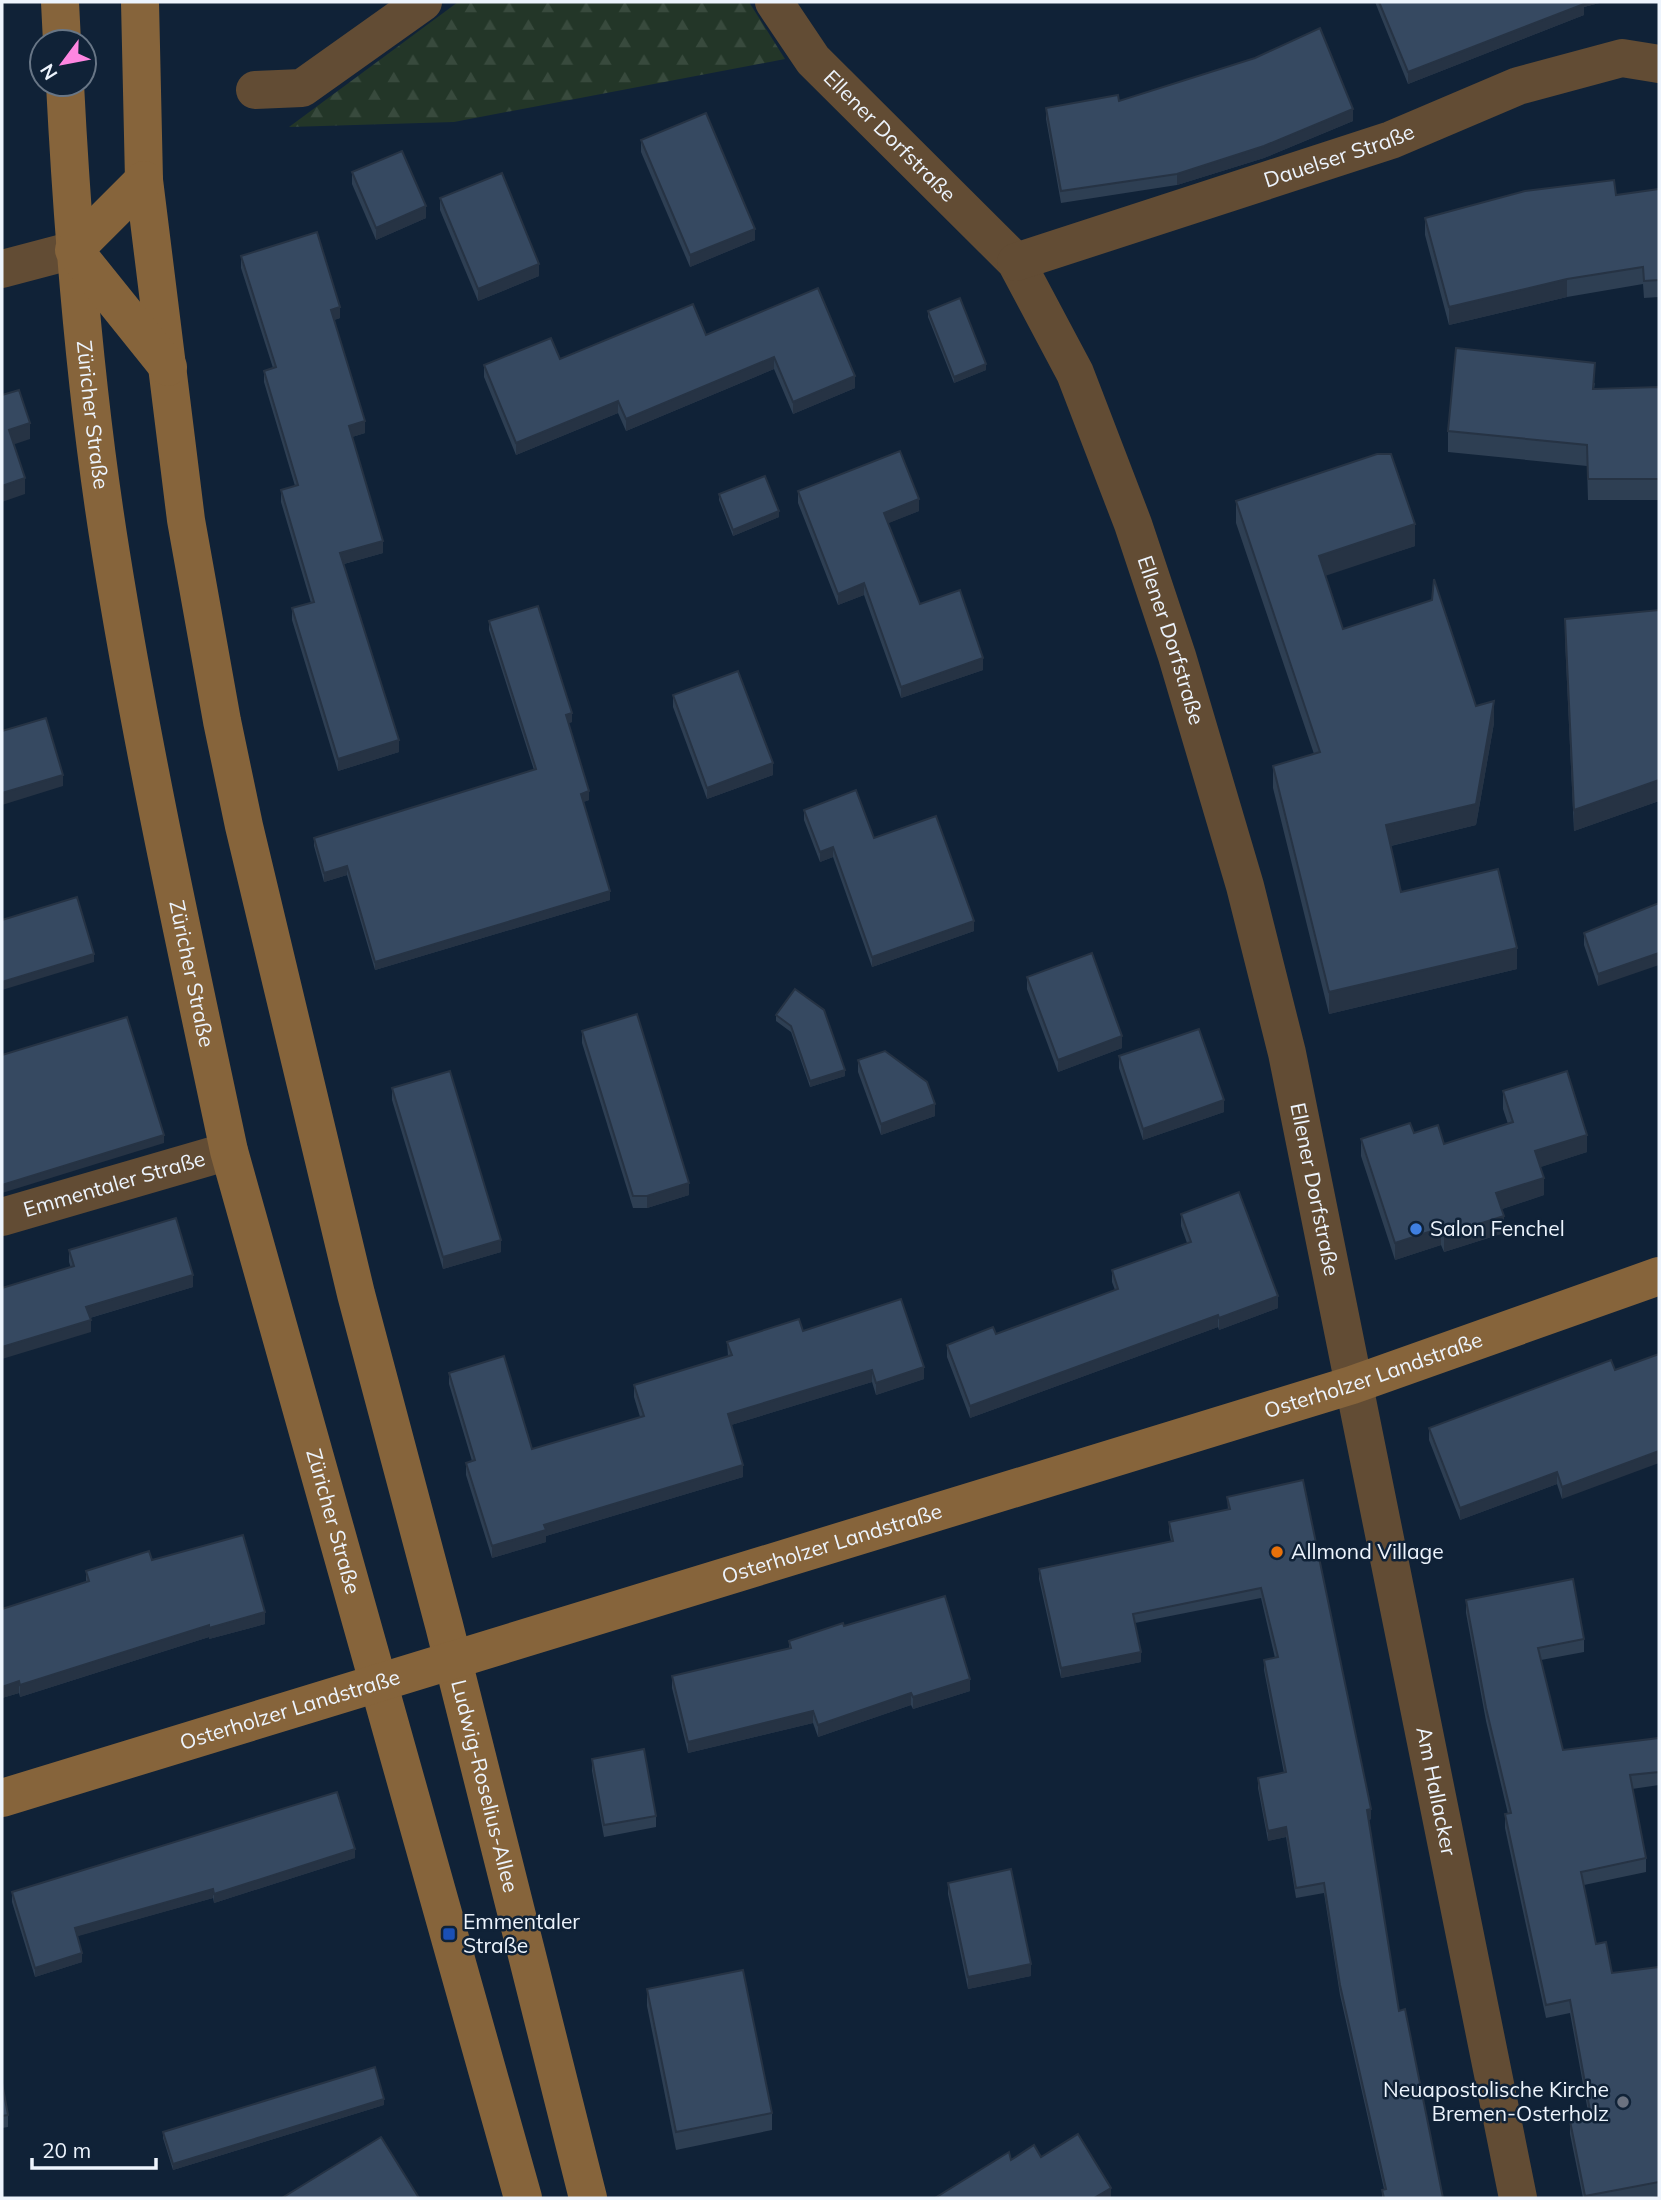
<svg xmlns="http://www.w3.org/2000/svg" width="1661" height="2200" font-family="Mulish,sans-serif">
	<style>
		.forest { fill: url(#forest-firs) }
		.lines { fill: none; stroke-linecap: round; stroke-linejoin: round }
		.street { stroke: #624c34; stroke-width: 38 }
		.secondary { stroke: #86643b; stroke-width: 38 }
		.wall { fill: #2e3f53 }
		.shaded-wall { fill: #263344 }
		.building { fill: #364961; stroke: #263344; stroke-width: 2 }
		.shop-dot { fill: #3f7fe0; stroke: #102237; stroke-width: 2.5 }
		.food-dot { fill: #e8710a; stroke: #102237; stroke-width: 2.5 }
		.transit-dot { fill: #1a4fb4; stroke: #102237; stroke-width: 2.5 }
		.worship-dot { fill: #6b7280; stroke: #102237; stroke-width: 2.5 }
		.labels { text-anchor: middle; stroke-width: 5; stroke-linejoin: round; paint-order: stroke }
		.street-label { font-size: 21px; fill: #edf4fd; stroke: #102237 }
		.poi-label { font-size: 21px; fill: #edf4fd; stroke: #102237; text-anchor: start }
	</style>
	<defs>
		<pattern id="forest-firs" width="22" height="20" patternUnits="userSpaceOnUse" patternTransform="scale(1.75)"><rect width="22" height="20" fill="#233628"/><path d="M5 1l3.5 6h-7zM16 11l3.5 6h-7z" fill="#384a3d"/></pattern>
	</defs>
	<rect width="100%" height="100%" fill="#102237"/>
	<polygon class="forest" points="458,2 749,2 785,59 454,122 289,127"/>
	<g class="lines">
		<g class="street">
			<path id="s1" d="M774,2L813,60L1016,262L1075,373L1133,524L1177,656L1245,886L1287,1053L1518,2198"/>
			<polyline points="255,90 302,88 423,2"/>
			<path id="s2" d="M1016,262L1391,140L1518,86L1622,58L1659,64"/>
			<polyline points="2,269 74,250"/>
			<path id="s3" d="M2,1217L229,1151"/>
		</g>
		<g class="secondary">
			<polyline points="60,2 62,42"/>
			<path id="s4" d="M140,2L144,180L186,520L222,721L244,826L356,1294L444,1625L588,2198"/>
			<path id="s5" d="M65,84C73,241 86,399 111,554C143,754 187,953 229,1151L523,2198"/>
			<polyline points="144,180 74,250 168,367"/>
			<path id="s6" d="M2,1798L1352,1385L1659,1276"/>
		</g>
	</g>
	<g class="wall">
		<polygon points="1375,2 1603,2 1584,7 1584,15 1408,84"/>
		<polygon points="1119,101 1353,121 1264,158 1177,185 1061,203 1046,119 1046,108"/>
		<polygon points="641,140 755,240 690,267 641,152"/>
		<polygon points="352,172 426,218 376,240 352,184"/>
		<polygon points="1659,189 1659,297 1644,298 1643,284 1567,297 1449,325 1425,235 1425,218 1616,195"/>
		<polygon points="440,198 539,276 478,301 440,210"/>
		<polygon points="241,256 340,318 334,320 365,433 352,437 383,553 344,564 399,752 338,771 292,620 292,608 311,603 281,502 281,490 295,486 264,382 264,371 273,368 241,268"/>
		<polygon points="818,288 855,388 793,414 774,369 626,431 618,413 516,455 484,377 484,365 560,359 706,335"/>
		<polygon points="928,311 986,370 954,383 928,317"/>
		<polygon points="1595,383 1594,389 1659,387 1659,500 1588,500 1587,466 1448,452 1448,431"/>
		<polygon points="798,491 919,511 888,523 920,604 983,670 901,698 864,595 838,605 798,503"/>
		<polygon points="719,494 779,517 733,536 719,500"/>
		<polygon points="1236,501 1415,546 1325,575 1343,629 1476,706 1494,723 1476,825 1391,846 1401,892 1517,969 1329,1014 1273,788 1273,766 1314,754 1236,523"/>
		<polygon points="1659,610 1659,801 1574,831 1565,640 1565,619"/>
		<polygon points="489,621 572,722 568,723 589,800 583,802 610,900 375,970 347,875 324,882 314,846 314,838 534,770 489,630"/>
		<polygon points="673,695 773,775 707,799 673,707"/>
		<polygon points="804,810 874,838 974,931 872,967 833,857 820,862 804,820"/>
		<polygon points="1659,903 1598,986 1584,945 1584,933"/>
		<polygon points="1027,977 1122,1048 1058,1072 1027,989"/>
		<polygon points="795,989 845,1076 810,1087 791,1032 776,1021 776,1015"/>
		<polygon points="582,1031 689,1195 647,1208 633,1208 582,1043"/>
		<polygon points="1119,1056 1224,1112 1143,1140 1119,1068"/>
		<polygon points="858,1060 935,1116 881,1135 858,1072"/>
		<polygon points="392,1088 501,1252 443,1269 392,1100"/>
		<polygon points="1503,1091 1587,1152 1540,1167 1544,1195 1502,1209 1504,1233 1444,1252 1441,1245 1395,1260 1361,1156 1361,1139 1414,1133 1444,1144 1508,1124 1503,1109"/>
		<polygon points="1181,1214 1278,1308 1219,1330 1218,1327 970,1418 947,1357 947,1345 996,1334 1115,1290 1112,1282 1112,1270 1187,1243 1181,1226"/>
		<polygon points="69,1250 193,1287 90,1318 91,1332 69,1262"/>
		<polygon points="803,1331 924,1379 876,1395 872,1382 731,1425 743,1477 546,1536 546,1542 492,1558 466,1475 466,1463 472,1461 449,1384 449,1373 532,1449 640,1417 634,1397 634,1385 728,1356 727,1342"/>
		<polygon points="1615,1370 1562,1499 1557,1484 1460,1520 1429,1440 1429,1428"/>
		<polygon points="1227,1497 1371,1819 1369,1820 1399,2011 1443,2198 1382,2198 1382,2190 1384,2189 1340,1995 1324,1893 1296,1898 1286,1837 1268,1841 1258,1788 1258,1778 1284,1773 1264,1670 1264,1660 1275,1658 1261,1598 1135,1623 1141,1662 1061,1678 1039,1579 1039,1569 1171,1541 1169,1532 1169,1522 1228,1510"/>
		<polygon points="152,1560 265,1624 209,1639 209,1637 20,1697 19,1693 2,1698 86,1582 86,1571"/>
		<polygon points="1466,1600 1584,1639 1584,1652 1541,1660 1563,1750 1659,1738 1659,1785 1632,1789 1646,1858 1646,1872 1584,1885 1596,1944 1612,1973 1659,1967 1659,2196 1647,2198 1583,2198 1570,2134 1570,2121 1589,2117 1570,2013 1546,2018 1505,1828 1505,1814 1508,1814 1486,1721 1466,1613"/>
		<polygon points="844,1626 970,1691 913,1709 911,1705 818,1737 813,1723 688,1753 672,1688 672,1676 789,1648 789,1641"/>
		<polygon points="592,1759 656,1816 656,1827 604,1837 592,1771"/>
		<polygon points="355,1858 214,1903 213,1898 77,1936 82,1962 35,1977 12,1902 12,1892"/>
		<polygon points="948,1883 1031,1976 968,1989 948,1894"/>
		<polygon points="647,1989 772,2113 772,2130 676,2150 647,2006"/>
		<polygon points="2,2083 8,2115 8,2127 2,2128"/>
		<polygon points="384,2105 173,2170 163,2138 163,2132"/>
	</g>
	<g class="shaded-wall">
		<polygon points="1581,2 1603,2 1584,7 1584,15 1408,84 1408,72"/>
		<polygon points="1353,109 1353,121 1264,158 1177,185 1177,174"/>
		<polygon points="426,206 426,218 376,240 376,228"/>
		<polygon points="755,229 755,240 690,267 690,255"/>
		<polygon points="539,264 539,276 478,301 478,289"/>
		<polygon points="1567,279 1567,297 1449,325 1449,307"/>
		<polygon points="340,307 340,318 331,321 331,310"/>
		<polygon points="774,357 774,369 626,431 626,419"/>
		<polygon points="986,364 986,370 954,383 954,377"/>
		<polygon points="855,376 855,388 793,414 793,402"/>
		<polygon points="618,401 618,413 516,455 516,443"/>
		<polygon points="365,421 365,433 349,438 349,426"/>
		<polygon points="30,423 30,439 9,446 9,430"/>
		<polygon points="25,478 25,494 2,502 2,486"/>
		<polygon points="919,499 919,511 884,525 884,513"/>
		<polygon points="779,511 779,517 733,536 733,530"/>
		<polygon points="1415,524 1415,546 1319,578 1319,556"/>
		<polygon points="383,541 383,553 340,565 340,553"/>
		<polygon points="864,583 864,595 838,605 838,594"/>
		<polygon points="983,658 983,670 901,698 901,687"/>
		<polygon points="1494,701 1494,723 1476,825 1386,847 1386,825"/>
		<polygon points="572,713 572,722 566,724 566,715"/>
		<polygon points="399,740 399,752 338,771 338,759"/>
		<polygon points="773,763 773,775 707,799 707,788"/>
		<polygon points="63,775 63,786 2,805 2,793"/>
		<polygon points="1659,780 1659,801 1574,831 1574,810"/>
		<polygon points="589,791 589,800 581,803 581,794"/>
		<polygon points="833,847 833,857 820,862 820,852"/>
		<polygon points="347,866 347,875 324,882 324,873"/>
		<polygon points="610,891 610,900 375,970 375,962"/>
		<polygon points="974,921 974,931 872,967 872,957"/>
		<polygon points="1517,948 1517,969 1329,1014 1329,992"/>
		<polygon points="1659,953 1659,965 1598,986 1598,974"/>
		<polygon points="94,954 94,962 2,990 2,982"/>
		<polygon points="1122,1036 1122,1048 1058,1072 1058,1060"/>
		<polygon points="845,1070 845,1076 810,1087 810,1081"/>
		<polygon points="1224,1100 1224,1112 1143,1140 1143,1129"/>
		<polygon points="935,1104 935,1116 881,1135 881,1124"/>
		<polygon points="164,1135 164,1143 2,1193 2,1185"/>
		<polygon points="1587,1135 1587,1152 1535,1169 1535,1151"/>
		<polygon points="1544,1178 1544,1195 1496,1211 1496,1193"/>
		<polygon points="689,1183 689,1195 647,1208 647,1196"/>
		<polygon points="1504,1216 1504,1233 1444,1252 1444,1235"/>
		<polygon points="1441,1228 1441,1245 1395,1260 1395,1243"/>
		<polygon points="501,1240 501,1252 443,1269 443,1257"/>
		<polygon points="193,1275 193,1287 86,1319 86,1307"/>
		<polygon points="1278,1296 1278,1308 1219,1330 1219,1318"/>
		<polygon points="1218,1315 1218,1327 970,1418 970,1406"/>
		<polygon points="91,1320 91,1332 2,1359 2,1347"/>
		<polygon points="924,1367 924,1379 876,1395 876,1383"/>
		<polygon points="872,1370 872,1382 728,1426 728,1414"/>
		<polygon points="1659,1451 1659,1463 1562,1499 1562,1487"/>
		<polygon points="743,1465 743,1477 546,1536 546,1542 492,1558 492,1546 544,1525"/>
		<polygon points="1557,1472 1557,1484 1460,1520 1460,1508"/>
		<polygon points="265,1612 265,1624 209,1639 209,1628"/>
		<polygon points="209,1625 209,1637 20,1697 20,1685"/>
		<polygon points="1141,1652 1141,1662 1061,1678 1061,1668"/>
		<polygon points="970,1679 970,1691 913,1709 913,1697"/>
		<polygon points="19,1681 19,1693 2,1698 2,1687"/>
		<polygon points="911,1693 911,1705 818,1737 818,1725"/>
		<polygon points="813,1711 813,1723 688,1753 688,1742"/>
		<polygon points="1371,1809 1371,1819 1367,1820 1367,1810"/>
		<polygon points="1286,1827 1286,1837 1268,1841 1268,1831"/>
		<polygon points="355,1849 355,1858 214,1903 214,1894"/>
		<polygon points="213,1889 213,1898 75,1937 75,1928"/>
		<polygon points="82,1953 82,1962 35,1977 35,1968"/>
		<polygon points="1031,1964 1031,1976 968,1989 968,1977"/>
		<polygon points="384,2099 384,2105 173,2170 173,2164"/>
		<polygon points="1111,2188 1111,2198 1094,2198"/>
	</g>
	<g class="building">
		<polygon points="1379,2 1583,2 1584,4 1408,72"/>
		<polygon points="1320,28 1353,109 1264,146 1177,174 1061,191 1046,108 1118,95 1119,101 1255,58"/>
		<polygon points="706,113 755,229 690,255 641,140"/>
		<polygon points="402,151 426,206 376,228 352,172"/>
		<polygon points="502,173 539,264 478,289 440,198"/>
		<polygon points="1614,180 1616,195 1659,189 1659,280 1644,281 1643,267 1567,279 1449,307 1425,218 1525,191"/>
		<polygon points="317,232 340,307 331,310 365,421 349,426 383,541 340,553 399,740 338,759 292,608 314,602 281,490 298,485 264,371 276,367 241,256"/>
		<polygon points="818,288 855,376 793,402 774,357 626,419 618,401 516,443 484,365 551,338 560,359 693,304 706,335"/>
		<polygon points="960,298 986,364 954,377 928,311"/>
		<polygon points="1456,348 1595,363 1593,389 1659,387 1659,479 1588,479 1587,445 1448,431"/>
		<polygon points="19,390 30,423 9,430 25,478 2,486 2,395"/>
		<polygon points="900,451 919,499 884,513 920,604 960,590 983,658 901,687 864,583 838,594 798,491"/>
		<polygon points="1377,454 1391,454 1415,524 1319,556 1343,629 1432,600 1434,579 1476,706 1494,701 1476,804 1386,825 1401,892 1498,869 1517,948 1329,992 1273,766 1320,752 1236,501"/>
		<polygon points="765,476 779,511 733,530 719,494"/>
		<polygon points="538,606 572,713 566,715 589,791 581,794 610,891 375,962 347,866 324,873 314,838 536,769 489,621"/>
		<polygon points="1659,610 1659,780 1574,810 1565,619"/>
		<polygon points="738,671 773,763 707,788 673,695"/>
		<polygon points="46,718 63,775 2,793 2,731"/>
		<polygon points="856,790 874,838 936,816 974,921 872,957 833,847 820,852 804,810"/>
		<polygon points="77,897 94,954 2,982 2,920"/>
		<polygon points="1659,903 1659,953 1598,974 1584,933"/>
		<polygon points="1092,953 1122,1036 1058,1060 1027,977"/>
		<polygon points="795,989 824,1010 845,1070 810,1081 791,1026 776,1015"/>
		<polygon points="637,1014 689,1183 647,1196 633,1196 582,1031"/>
		<polygon points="127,1017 164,1135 2,1185 2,1055"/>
		<polygon points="1199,1029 1224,1100 1143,1129 1119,1056"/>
		<polygon points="885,1051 927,1082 935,1104 881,1124 858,1060"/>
		<polygon points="450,1071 501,1240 443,1257 392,1088"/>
		<polygon points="1567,1071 1587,1135 1535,1151 1544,1178 1496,1193 1504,1216 1444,1235 1441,1228 1395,1243 1361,1139 1410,1123 1414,1133 1438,1125 1444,1144 1513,1122 1503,1091"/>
		<polygon points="1239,1192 1278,1296 1219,1318 1218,1315 970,1406 947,1345 993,1327 996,1334 1118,1289 1112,1270 1191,1242 1181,1214"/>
		<polygon points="176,1218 193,1275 86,1307 91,1320 2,1347 2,1288 74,1266 69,1250"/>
		<polygon points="901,1299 924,1367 876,1383 872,1370 728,1414 743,1465 544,1525 546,1530 492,1546 466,1463 475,1460 449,1373 504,1356 532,1449 644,1416 634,1385 732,1355 727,1342 799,1319 803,1331"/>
		<polygon points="1659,1354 1659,1451 1562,1487 1557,1472 1460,1508 1429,1428 1611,1360 1615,1370"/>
		<polygon points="1303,1480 1371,1809 1367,1810 1399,2011 1405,2009 1443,2198 1384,2198 1382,2190 1386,2189 1340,1985 1324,1883 1296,1888 1286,1827 1268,1831 1258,1778 1286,1772 1264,1660 1278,1657 1261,1588 1133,1614 1141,1652 1061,1668 1039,1569 1173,1541 1169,1522 1230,1509 1227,1497"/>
		<polygon points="243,1535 265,1612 209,1628 209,1625 20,1685 19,1681 2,1687 2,1609 89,1581 86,1571 149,1551 152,1560"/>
		<polygon points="1573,1579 1584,1639 1538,1648 1563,1750 1659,1738 1659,1772 1630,1775 1646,1858 1581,1872 1596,1944 1606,1942 1612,1973 1659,1967 1659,2182 1585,2196 1570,2121 1591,2116 1570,2000 1546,2005 1505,1814 1511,1813 1486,1708 1466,1600"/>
		<polygon points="945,1596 970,1679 913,1697 911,1693 818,1725 813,1711 688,1742 672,1676 791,1648 789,1641 843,1623 844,1626"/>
		<polygon points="644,1749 656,1816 604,1825 592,1759"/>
		<polygon points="337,1792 355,1849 214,1894 213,1889 75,1928 82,1953 35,1968 12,1892"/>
		<polygon points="1011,1869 1031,1964 968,1977 948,1883"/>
		<polygon points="743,1970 772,2113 676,2132 647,1989"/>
		<polygon points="375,2067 384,2099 173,2164 163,2132"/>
		<polygon points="2,2083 8,2115 2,2116"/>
		<polygon points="1078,2134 1111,2188 1094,2198 935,2198 1009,2152 1011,2160 1034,2145 1041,2157"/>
		<polygon points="381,2137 419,2198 282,2198"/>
	</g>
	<circle class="shop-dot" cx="1416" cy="1229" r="7"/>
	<circle class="food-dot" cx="1277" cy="1552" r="7"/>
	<rect class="transit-dot" x="442" y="1927" width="14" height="14" rx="3.5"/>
	<circle class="worship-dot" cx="1623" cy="2102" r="7"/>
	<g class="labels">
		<g class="street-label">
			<text dy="7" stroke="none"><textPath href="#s1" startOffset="178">Ellener Dorfstraße</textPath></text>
			<text dy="7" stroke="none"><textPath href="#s2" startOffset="340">Dauelser Straße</textPath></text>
			<text dy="7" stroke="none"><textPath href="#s5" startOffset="332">Züricher Straße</textPath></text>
			<text dy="7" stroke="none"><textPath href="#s1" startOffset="766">Ellener Dorfstraße</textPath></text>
			<text dy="7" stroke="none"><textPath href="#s5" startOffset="900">Züricher Straße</textPath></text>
			<text dy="7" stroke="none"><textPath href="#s3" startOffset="117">Emmentaler Straße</textPath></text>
			<text dy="7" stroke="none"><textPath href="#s1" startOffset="1334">Ellener Dorfstraße</textPath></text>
			<text dy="7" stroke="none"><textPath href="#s6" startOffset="1435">Osterholzer Landstraße</textPath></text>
			<text dy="7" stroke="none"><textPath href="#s5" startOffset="1466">Züricher Straße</textPath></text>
			<text dy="7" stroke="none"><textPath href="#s6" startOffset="868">Osterholzer Landstraße</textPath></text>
			<text dy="7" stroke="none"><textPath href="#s6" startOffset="301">Osterholzer Landstraße</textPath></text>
			<text dy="7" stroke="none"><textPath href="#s4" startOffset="1822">Ludwig-Roselius-Allee</textPath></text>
			<text dy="7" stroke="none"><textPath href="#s1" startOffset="1948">Am Hallacker</textPath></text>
		</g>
		<g class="poi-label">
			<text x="1430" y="1236">Salon Fenchel</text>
			<text x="1291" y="1559">Allmond Village</text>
			<text x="463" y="1929">Emmentaler<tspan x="463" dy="24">Straße</tspan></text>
			<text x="1609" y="2097" text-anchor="end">Neuapostolische Kirche<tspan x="1609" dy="24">Bremen-Osterholz</tspan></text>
		</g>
	</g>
	<rect width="1661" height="2200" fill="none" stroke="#edf4fd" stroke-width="7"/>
	<g transform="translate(63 63) rotate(238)"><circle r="33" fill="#102237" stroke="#687686" stroke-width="2"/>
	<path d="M0-5L12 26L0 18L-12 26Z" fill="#fe86e1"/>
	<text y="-10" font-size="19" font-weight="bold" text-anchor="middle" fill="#edf4fd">N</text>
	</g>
	<path d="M32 2158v10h124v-10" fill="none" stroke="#edf4fd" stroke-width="3.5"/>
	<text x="42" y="2158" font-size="21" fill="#edf4fd" stroke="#102237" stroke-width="5" paint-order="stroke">20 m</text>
</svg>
